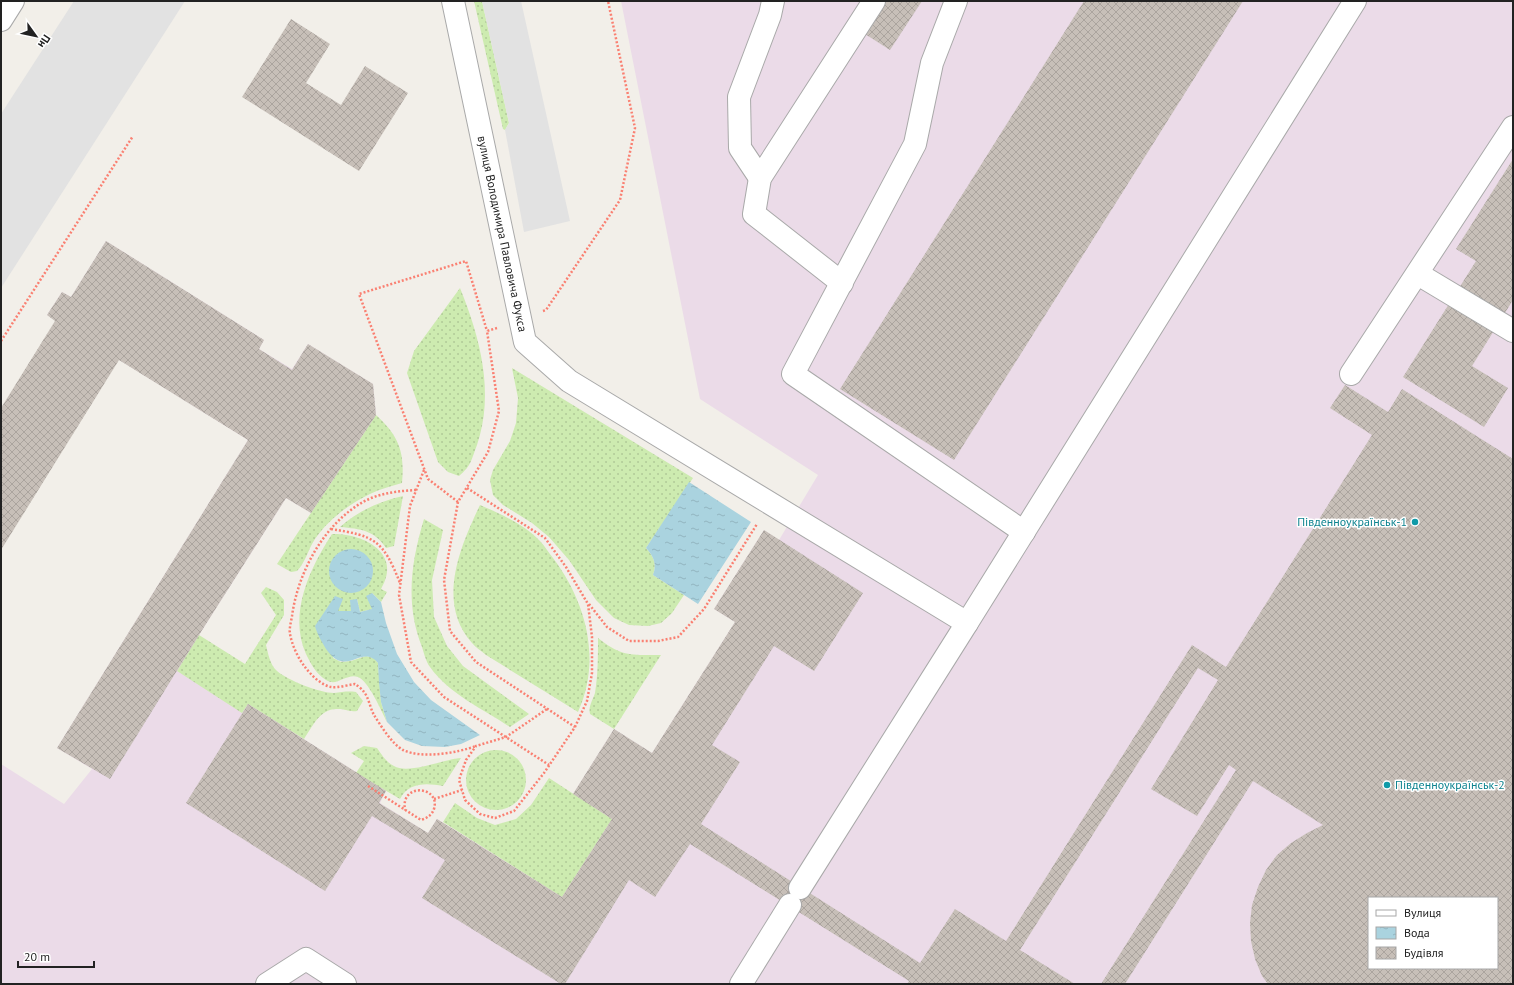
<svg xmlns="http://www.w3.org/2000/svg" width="1514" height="985" font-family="'PT Sans',sans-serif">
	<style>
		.industrial { fill: #ebdbe8; fill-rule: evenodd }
		.grass { fill: url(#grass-dots) }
		.parking { fill: #e2e2e2 }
		.water { fill: url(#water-ripples) }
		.building { fill: url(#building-cross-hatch); fill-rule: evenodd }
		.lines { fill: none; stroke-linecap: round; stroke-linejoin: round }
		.minor-casing { stroke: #a9a9a9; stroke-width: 24 }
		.path { stroke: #fa8072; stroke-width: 2.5; stroke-dasharray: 2 2; stroke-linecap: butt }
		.minor { stroke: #fff; stroke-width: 22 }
		.culture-dot { fill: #0f9aa8; stroke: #fff; stroke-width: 1.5 }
		.labels { text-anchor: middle; stroke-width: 3; stroke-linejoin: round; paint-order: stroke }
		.street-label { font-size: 12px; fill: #222; stroke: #fff }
		.culture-label { font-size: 12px; fill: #0d838f; stroke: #fff; text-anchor: end }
	</style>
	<defs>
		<pattern id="grass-dots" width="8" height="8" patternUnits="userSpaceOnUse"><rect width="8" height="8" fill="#cdebb0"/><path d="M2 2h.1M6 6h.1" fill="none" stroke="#b0c997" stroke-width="1.8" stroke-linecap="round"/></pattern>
		<pattern id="water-ripples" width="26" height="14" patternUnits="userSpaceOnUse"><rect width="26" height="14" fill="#aad3df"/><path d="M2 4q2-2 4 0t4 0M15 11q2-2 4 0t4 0" fill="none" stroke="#92b5bf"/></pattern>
		<pattern id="building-cross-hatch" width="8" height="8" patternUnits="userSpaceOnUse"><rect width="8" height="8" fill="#c7bfb8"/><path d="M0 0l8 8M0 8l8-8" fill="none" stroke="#aba49e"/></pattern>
	</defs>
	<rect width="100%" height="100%" fill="#f2efe9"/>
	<path class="industrial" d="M621,1H1513V984H1V764L64,804L92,769L57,748L248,440L47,315L62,292L71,297L106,241L264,340L259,349L292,369L308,344L373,384L376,415L311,513L286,498L199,635L242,713L248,704L386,791L380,803L428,833L437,819L562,897L612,819L573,794L614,729L652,753L735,622L714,609L764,530L779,540L818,475L700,399ZM1369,898H1497V968H1369Z"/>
	<g class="grass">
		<polygon points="474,1 482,1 509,123 505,130 503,129"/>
		<path d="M460,288C480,337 495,393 477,445C471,460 472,465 459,476L448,472L438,462L407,373L414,351Z"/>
		<path d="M512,368L693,478L646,548C654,557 657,564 653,575L684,595L672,613L661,623L648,626L629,625L614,618L596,600L569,560L549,537L532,523L503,505L493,495L490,480L493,470L510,441L516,423L518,398Z"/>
		<path d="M376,415C399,436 405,452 402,483C392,486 380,489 370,494C349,504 328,520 315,539C308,549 306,562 297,571L291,572L277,564Z"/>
		<path d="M403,496L394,546L386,548C374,530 361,529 340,527C358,511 380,501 403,496Z"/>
		<path d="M480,505C499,513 525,525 540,541C545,546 548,552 553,558C586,602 602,659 578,712L486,655C482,651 476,648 472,643C436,603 460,547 480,505Z"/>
		<path d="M424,519L443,530L432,580L434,617L447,646L463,666L529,714L510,727C483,709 449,694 430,667C426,662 424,653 422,647C405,604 411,562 424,519Z"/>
		<path d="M332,534C363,533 403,553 381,589L387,592L381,602L372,593L373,609L360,612L357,599L351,611H338L335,596L333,658L341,662L351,661L366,656L374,658L378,663L381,702L387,722C382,712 368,680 358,677C353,675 348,677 343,679C336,682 333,684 326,680C316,674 311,664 306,654C288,613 310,568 332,534Z"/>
		<path d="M266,587L277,592L284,600V615L266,645C268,653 270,665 277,671C287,680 320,693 334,693C342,692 348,691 356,692L363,701L357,711C348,712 346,709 338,709C320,708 313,726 304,739L248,704L242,713L177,671L199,635L245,664L276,615L261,593Z"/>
		<path d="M598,638C622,657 631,655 661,655L614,729L590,714C588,706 593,700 595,693C598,675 598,656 598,638Z"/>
		<path d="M364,746L377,748C382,755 386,762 394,766C408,775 444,759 461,758L443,786C426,783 409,782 400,799L356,773L364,761L351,753Z"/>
		<circle cx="496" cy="780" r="30"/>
		<polygon points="549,778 612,819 562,897 443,822 455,803 477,818 495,825 516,819 531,805"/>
	</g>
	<g class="parking">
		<polygon points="74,1 185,1 1,288 1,114"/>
		<polygon points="482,1 521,1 570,221 524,232 505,130 509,123"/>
	</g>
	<g class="water">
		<path d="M689,482L751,522L698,604L653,575C657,564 654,557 646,548Z"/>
		<circle cx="351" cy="571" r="22"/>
		<path d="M372,593L381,602L386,623L397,654L414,682L431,700L480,735L461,744L445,747L422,746L405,740L387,722L381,702L379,683L378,663C361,643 347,679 326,649C322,642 317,634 315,626L335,596L343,599L338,611H351L350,600L357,599L360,612L372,609L366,596Z"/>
	</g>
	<g class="building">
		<polygon points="886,1 922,1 890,50 865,34"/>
		<polygon points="1084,1 1243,1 954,460 840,389"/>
		<polygon points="291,19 330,44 306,83 341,105 365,66 408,93 359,171 242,97"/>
		<polygon points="1513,159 1513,300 1472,366 1508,388 1484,427 1403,377 1476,261 1456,249"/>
		<polygon points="106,241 264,340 259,349 292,370 308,344 373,384 376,415 311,513 286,498 199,635 110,779 57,748 248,440 119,360 1,550 1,408 55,321 47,315 62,292 71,297"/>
		<path d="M1345,385L1388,412L1402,389L1513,459V984H1268L1262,976L1255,959L1251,941L1250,923L1252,905L1258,887L1266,870L1277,855L1291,843L1307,833L1323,825L1253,781L1125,984H1101L1236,770L1229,765L1197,816L1151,789L1218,680L1198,668L1020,950L1075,984H907L909,981L690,844L655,897L629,880L565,984H561L422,898L445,860L372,816L325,891L186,803L248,704L386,791L379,803L428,833L437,819L562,897L612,819L573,794L614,729L652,753L735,622L714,609L764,530L863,593L814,671L774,646L712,745L740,762L701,824L920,963L955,909L1006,941L1192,645L1226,667L1372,435L1330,408ZM1369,898H1497V968H1369Z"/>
	</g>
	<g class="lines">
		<g class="minor-casing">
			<g id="minor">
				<path id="s1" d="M453,1L525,342L569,381L967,623L1355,1"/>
				<polyline points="956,1 932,63 915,144 793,374 1024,532"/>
				<polyline points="1,20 13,1"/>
				<polyline points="760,178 740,148 739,97 770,15 773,1"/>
				<polyline points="1418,274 1513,331"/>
				<polyline points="842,283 754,214 760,178 874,1"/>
				<polyline points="1351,374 1513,127"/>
				<polyline points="800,888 967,623"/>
				<polyline points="267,984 306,959 345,984"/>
				<polyline points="741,984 790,905"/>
			</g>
		</g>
		<g class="path">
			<polyline points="543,311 546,310 620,200 635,128 608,1"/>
			<polyline points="497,328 487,331 499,411 488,452 458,502 444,580 450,631 476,662 575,727"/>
			<polyline points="1,341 133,136"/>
			<polyline points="424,470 410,506 399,595 411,662 444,697 549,765"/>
			<polyline points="467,488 545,538 566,567 588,604 592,637 592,673 587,701 575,727 544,773 514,811 495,818 480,814 465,800 459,780 466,760 476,746 506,737 547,709"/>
			<path d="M416,490C399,491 379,493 363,502C324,524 298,572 292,616C291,622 289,629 290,634C292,645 298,658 305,667C311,675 321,685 331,687C338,688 348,685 355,684C358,686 362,689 364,692C369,698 370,708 374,715C381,726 392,744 403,750C422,759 457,753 476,746"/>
			<polyline points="458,502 428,479 359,294 466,261 487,331"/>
			<path d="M331,529C375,536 383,540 400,583"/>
			<polyline points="589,604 607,627 629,641 658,641 678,637 704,609 757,524"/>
			<path d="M368,786L421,820C427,818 432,815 434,809C441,786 400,782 405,810"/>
			<polyline points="434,799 462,790"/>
		</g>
		<use href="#minor" class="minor"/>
	</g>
	<g class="culture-dot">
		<circle cx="1415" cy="522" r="4"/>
		<circle cx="1387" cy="785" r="4"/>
	</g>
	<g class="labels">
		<g class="street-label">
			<text dy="4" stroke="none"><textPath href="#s1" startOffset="238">вулиця Володимира Павловича Фукса</textPath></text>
		</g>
		<g class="culture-label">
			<text x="1407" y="526">Південноукраїнськ-1</text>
			<text x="1395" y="789" text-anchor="start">Південноукраїнськ-2</text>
		</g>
	</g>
	<rect width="1514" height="985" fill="none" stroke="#222222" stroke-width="4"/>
	<rect x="1368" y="897" width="130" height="72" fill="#ffffff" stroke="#a7a7a7"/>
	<rect x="1376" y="910" width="20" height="6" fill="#ffffff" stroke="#a7a7a7"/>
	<text x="1404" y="917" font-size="12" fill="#222222">Вулиця</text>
	<rect x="1376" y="927" width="20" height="12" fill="url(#water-ripples)" stroke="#a7a7a7"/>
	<text x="1404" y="937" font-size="12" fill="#222222">Вода</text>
	<rect x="1376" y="947" width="20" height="12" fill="url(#building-cross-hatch)" stroke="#a7a7a7"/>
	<text x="1404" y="957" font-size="12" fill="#222222">Будівля</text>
	<g transform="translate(36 36) rotate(123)" stroke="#ffffff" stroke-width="3" paint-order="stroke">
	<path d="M0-3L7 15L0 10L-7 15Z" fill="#222222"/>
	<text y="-6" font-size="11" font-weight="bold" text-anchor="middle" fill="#222222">Пн</text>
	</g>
	<path d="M18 961v6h76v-6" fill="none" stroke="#222222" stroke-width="2"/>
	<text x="24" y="961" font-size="12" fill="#222222" stroke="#ffffff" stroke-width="3" paint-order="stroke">20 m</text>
</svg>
